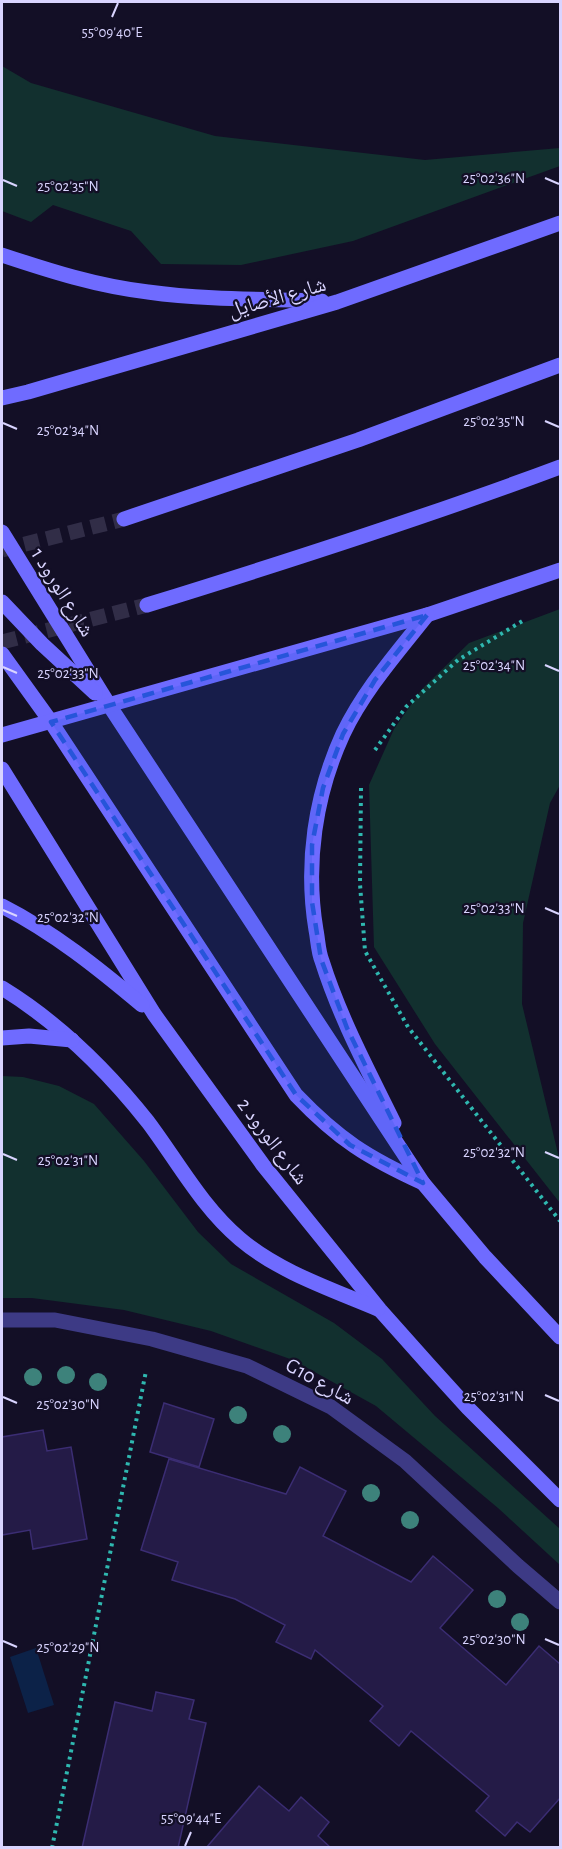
<svg xmlns="http://www.w3.org/2000/svg" width="562" height="1849" font-family="'Alegreya Sans','Noto Naskh Arabic',sans-serif">
	<style>
		.green { fill: #12302f }
		.water { fill: #0c2248 }
		.building { fill: #241b47; stroke: #3b2d73; stroke-width: 1.5 }
		.lines { fill: none; stroke-linecap: round; stroke-linejoin: round }
		.secondary-tunnel { stroke: #312d47; stroke-width: 15; stroke-dasharray: 15 8; stroke-linecap: butt }
		.path { stroke: #2fb8b0; stroke-width: 4; stroke-dasharray: 3 4.5; stroke-linecap: butt }
		.street { stroke: #3d3a85; stroke-width: 15 }
		.secondary { stroke: #6f6bff; stroke-width: 15 }
		.tree { fill: #3d827b }
		.marked { fill: #2655da; fill-opacity: 0.2; stroke: #2655da; stroke-width: 4.5; stroke-dasharray: 12 8; stroke-linejoin: round }
		.ticks { fill: none; stroke: #d9d4ff; stroke-width: 2 }
		.labels { text-anchor: middle; stroke-width: 4.5; stroke-linejoin: round; paint-order: stroke }
		.street-label { font-size: 21px; fill: #d9d4ff; stroke: #130f26 }
		.ticks-label { font-size: 15px; text-anchor: middle; fill: #d9d4ff; stroke: #130f26; stroke-width: 4.5; stroke-linejoin: round; paint-order: stroke }
	</style>
	<rect width="100%" height="100%" fill="#130f26"/>
	<g class="green">
		<polygon points="2,66 31,83 215,136 425,160 560,148 560,166 353,241 241,265 161,264 131,231 53,205 31,222 2,211"/>
		<polygon points="560,609 560,785 550,803 523,923 522,1004 560,1162 560,1203 435,1044 374,947 369,785 394,729 422,689 469,643"/>
		<polygon points="2,1076 23,1077 59,1086 94,1104 144,1161 198,1232 231,1264 334,1323 382,1359 435,1416 560,1529 560,1565 498,1508 376,1406 293,1360 211,1331 124,1310 32,1298 2,1298"/>
	</g>
	<polygon class="water" points="36,1648 54,1705 28,1713 10,1657"/>
	<g class="building">
		<polygon points="164,1403 214,1419 199,1467 150,1452"/>
		<polygon points="43,1430 47,1451 71,1447 87,1539 33,1549 30,1530 2,1535 2,1437"/>
		<polygon points="169,1459 286,1494 300,1467 346,1491 323,1536 411,1582 433,1556 473,1590 440,1628 506,1685 539,1646 560,1664 561,1797 530,1832 517,1822 505,1836 476,1811 489,1796 411,1731 399,1746 370,1721 383,1706 315,1650 311,1659 276,1642 285,1625 235,1599 172,1580 178,1562 141,1550"/>
		<polygon points="156,1692 194,1700 189,1719 206,1723 178,1848 82,1848 115,1702 152,1711"/>
		<polygon points="259,1786 289,1811 301,1797 329,1822 318,1836 331,1848 206,1848"/>
	</g>
	<g class="lines">
		<g class="secondary-tunnel">
			<polyline points="2,550 124,519"/>
			<polyline points="2,642 147,605"/>
		</g>
		<g class="path">
			<polyline points="375,750 406,707 458,660 524,620"/>
			<polyline points="361,788 360,884 365,951 408,1027 560,1221"/>
			<polyline points="52,1848 146,1371"/>
		</g>
		<polyline class="street" points="2,1320 55,1320 152,1339 247,1366 331,1407 405,1461 518,1566 560,1602"/>
		<g class="secondary">
			<path d="M2,255C50,271 97,286 148,292C205,300 264,299 322,301"/>
			<polyline points="2,398 28,392 337,302 560,223"/>
			<polyline points="124,519 358,440 560,365"/>
			<polyline points="2,532 109,705 423,1183 485,1257 560,1337"/>
			<polyline points="2,602 42,644 95,693"/>
			<path d="M147,605C286,562 424,518 560,467"/>
			<path d="M2,654L51,722L296,1095C338,1139 368,1158 423,1183"/>
			<polyline points="2,735 427,615 560,570"/>
			<polyline points="2,769 154,1014 263,1165 380,1310 429,1365 468,1408 560,1500"/>
			<path d="M2,906C53,932 98,968 142,1005"/>
			<path d="M2,988C59,1023 106,1069 148,1122C178,1162 202,1207 240,1239C279,1272 331,1289 378,1309"/>
			<polyline points="2,1038 29,1036 72,1040"/>
			<path d="M394,1123C368,1070 340,1018 322,961C318,951 318,940 316,930C305,864 315,795 343,734C364,690 397,653 427,615"/>
		</g>
	</g>
	<g class="tree">
		<circle cx="66" cy="1375" r="9"/>
		<circle cx="33" cy="1377" r="9"/>
		<circle cx="98" cy="1382" r="9"/>
		<circle cx="238" cy="1415" r="9"/>
		<circle cx="282" cy="1434" r="9"/>
		<circle cx="371" cy="1493" r="9"/>
		<circle cx="410" cy="1520" r="9"/>
		<circle cx="497" cy="1599" r="9"/>
		<circle cx="520" cy="1622" r="9"/>
	</g>
	<path class="marked" d="M427,615L375,680L343,734L323,788L312,845V902L321,959L347,1028L423,1183L350,1145L296,1095L51,722Z"/>
	<path class="ticks" d="M112,17L118,3M545,178L559,184M3,180L17,186M545,421L559,427M3,423L17,429M545,665L559,671M3,667L17,673M545,908L559,914M3,910L17,916M545,1152L559,1158M3,1154L17,1160M545,1395L559,1401M3,1397L17,1403M545,1639L559,1645M3,1641L17,1647M185,1846L191,1832"/>
	<g class="labels">
		<g class="street-label">
			<text transform="translate(277 297) rotate(-16)" y="7">شارع الأصايل</text>
			<text transform="translate(63 592) rotate(58)" y="7">شارع الورود 1</text>
			<text transform="translate(273 1141) rotate(53)" y="7">شارع الورود 2</text>
			<text transform="translate(320 1381) rotate(29)" y="7">G10 شارع</text>
		</g>
	</g>
	<g class="ticks-label">
		<text x="112" y="37">55°09'40"E</text>
		<text x="494" y="183">25°02'36"N</text>
		<text x="68" y="191">25°02'35"N</text>
		<text x="494" y="426">25°02'35"N</text>
		<text x="68" y="435">25°02'34"N</text>
		<text x="494" y="670">25°02'34"N</text>
		<text x="68" y="678">25°02'33"N</text>
		<text x="494" y="913">25°02'33"N</text>
		<text x="68" y="922">25°02'32"N</text>
		<text x="494" y="1157">25°02'32"N</text>
		<text x="68" y="1165">25°02'31"N</text>
		<text x="494" y="1401">25°02'31"N</text>
		<text x="68" y="1409">25°02'30"N</text>
		<text x="494" y="1644">25°02'30"N</text>
		<text x="68" y="1652">25°02'29"N</text>
		<text x="191" y="1823">55°09'44"E</text>
	</g>
	<rect width="562" height="1849" fill="none" stroke="#d9d4ff" stroke-width="6"/>
</svg>
